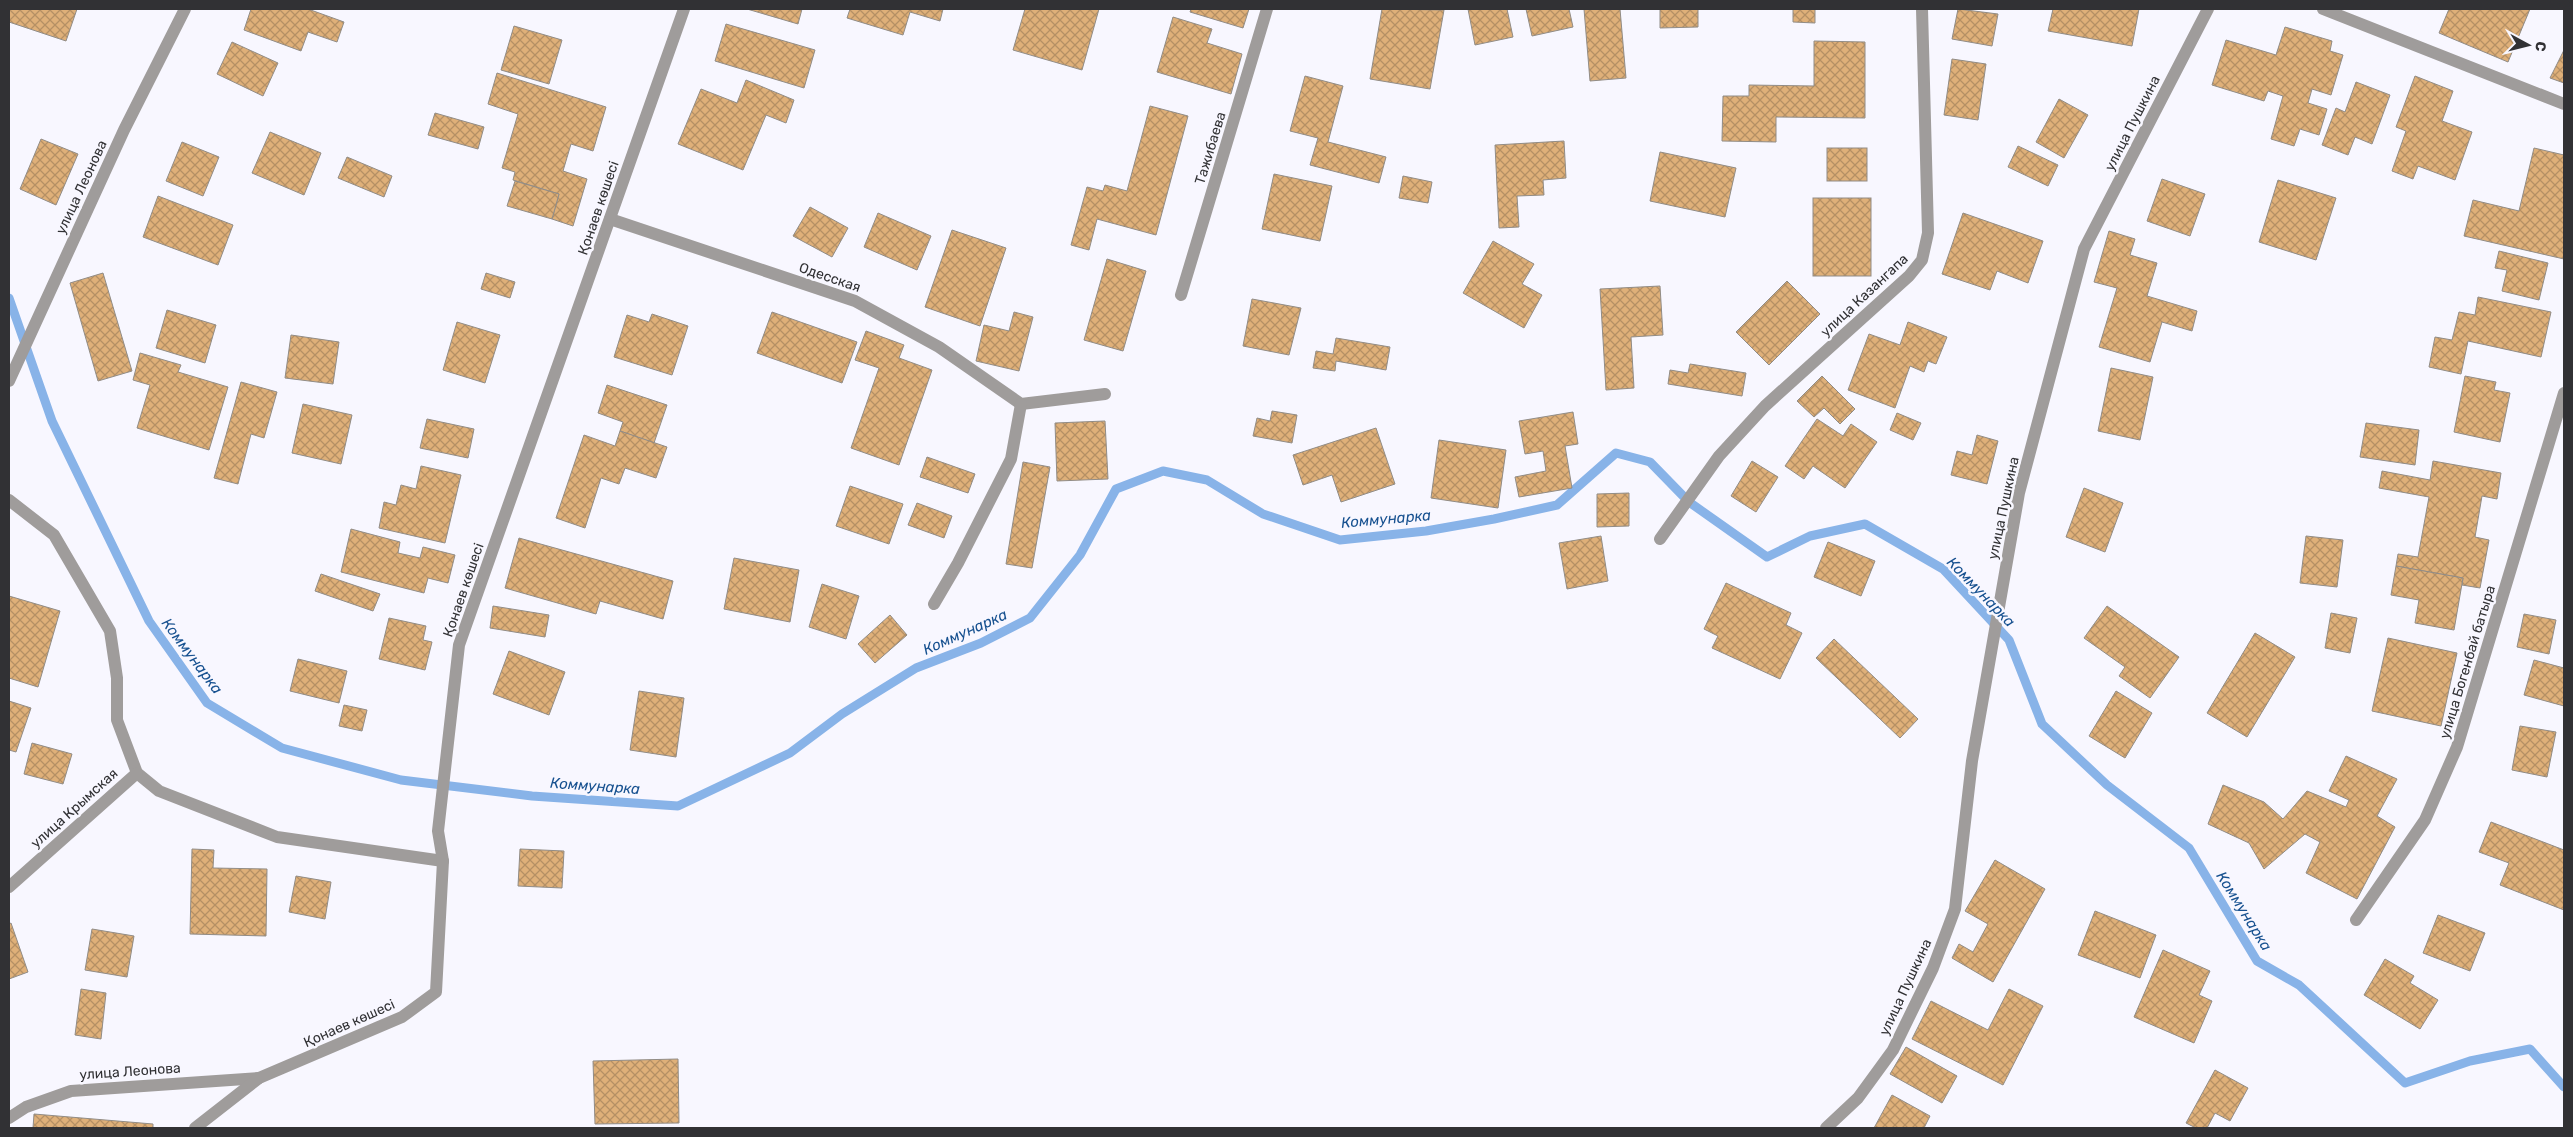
<svg xmlns="http://www.w3.org/2000/svg" width="2573" height="1137" font-family="Rubik,sans-serif">
	<style>
		.lines { fill: none; stroke-linecap: round; stroke-linejoin: round }
		.stream { stroke: #88b3e8; stroke-width: 9 }
		.building { fill: url(#building-cross-hatch); stroke: #918c86 }
		.street { stroke: #9f9c9b; stroke-width: 12 }
		.labels { text-anchor: middle; stroke-width: 5; stroke-linejoin: round; paint-order: stroke }
		.street-label { font-size: 14px; fill: #313134; stroke: #f8f7ff }
		.water-label { font-size: 15px; font-style: italic; fill: #175190; stroke: #f8f7ff }
	</style>
	<defs>
		<pattern id="building-cross-hatch" width="8" height="8" patternUnits="userSpaceOnUse" patternTransform="scale(1.25)"><rect width="8" height="8" fill="#dfb079"/><path d="M0 0l8 8M0 8l8-8" fill="none" stroke="#b59064"/></pattern>
	</defs>
	<rect width="100%" height="100%" fill="#f8f7ff"/>
	<g class="lines">
		<polyline class="stream" points="9,298 52,421 149,621 207,703 282,748 401,780 532,796 678,806 790,753 842,714 916,668 981,643 1030,618 1080,555 1116,489 1163,471 1207,480 1263,514 1340,540 1426,531 1494,519 1557,505 1616,453 1650,462 1689,502 1767,557 1810,536 1865,524 1943,569 2009,640 2042,724 2107,785 2189,848 2257,961 2299,985 2405,1083 2470,1061 2530,1049 2564,1087"/>
	</g>
	<g class="building">
		<polygon points="9,9 77,9 66,41 9,22"/>
		<polygon points="251,9 308,9 344,22 337,42 308,32 301,51 244,30"/>
		<polygon points="747,9 802,9 798,24"/>
		<polygon points="850,9 943,9 940,21 910,12 903,35 847,18"/>
		<polygon points="1025,9 1099,9 1082,70 1013,50"/>
		<polygon points="1191,9 1249,9 1243,28 1190,12"/>
		<polygon points="1382,9 1444,10 1430,89 1370,79"/>
		<polygon points="1468,9 1507,9 1513,37 1475,45"/>
		<polygon points="1526,9 1569,9 1573,27 1532,36"/>
		<polygon points="1584,9 1620,9 1626,78 1590,81"/>
		<polygon points="1660,9 1698,9 1698,27 1660,28"/>
		<polygon points="1793,9 1815,9 1815,23 1793,22"/>
		<polygon points="1958,9 1998,14 1992,46 1952,39"/>
		<polygon points="2053,9 2139,9 2132,46 2048,31"/>
		<polygon points="2449,9 2530,9 2508,62 2439,33"/>
		<polygon points="1173,17 1212,29 1207,43 1242,54 1231,94 1157,72"/>
		<polygon points="726,24 815,50 804,88 715,61"/>
		<polygon points="514,26 562,40 549,84 501,70"/>
		<polygon points="2285,27 2332,41 2330,51 2343,55 2331,95 2312,89 2308,103 2327,109 2319,135 2300,129 2294,146 2271,139 2283,96 2268,91 2264,101 2212,85 2226,40 2276,55"/>
		<polygon points="1814,41 1865,42 1865,118 1776,117 1776,142 1722,141 1723,96 1749,96 1749,85 1814,86"/>
		<polygon points="232,42 278,63 263,96 217,74"/>
		<polygon points="2564,50 2564,83 2550,78"/>
		<polygon points="1952,59 1986,64 1978,120 1944,115"/>
		<polygon points="497,73 606,107 593,151 571,144 563,171 587,179 573,226 552,219 559,194 513,180 515,172 502,168 518,114 488,104"/>
		<polygon points="1305,76 1343,86 1328,142 1386,157 1379,183 1310,165 1318,138 1290,131"/>
		<polygon points="2415,76 2453,91 2442,121 2472,132 2455,180 2418,166 2413,179 2392,171 2406,131 2396,127"/>
		<polygon points="746,80 794,100 786,123 766,115 743,170 678,144 701,89 737,103"/>
		<polygon points="2356,82 2390,95 2372,144 2355,137 2348,155 2322,145 2336,108 2345,112"/>
		<polygon points="2059,99 2088,115 2064,158 2036,142"/>
		<polygon points="1150,106 1188,116 1156,235 1097,219 1089,250 1071,245 1087,187 1103,191 1105,185 1127,191"/>
		<polygon points="435,113 484,127 478,149 428,135"/>
		<polygon points="270,132 321,153 304,195 252,173"/>
		<polygon points="41,139 78,154 56,205 20,189"/>
		<polygon points="1564,141 1566,178 1543,180 1544,195 1517,196 1519,227 1499,228 1495,145"/>
		<polygon points="182,142 219,157 203,196 166,181"/>
		<polygon points="2018,146 2058,165 2048,186 2008,167"/>
		<rect x="1827" y="148" width="40" height="33"/>
		<polygon points="2534,148 2564,155 2564,259 2464,236 2473,200 2519,211"/>
		<polygon points="1660,152 1736,168 1725,217 1650,201"/>
		<polygon points="347,157 392,176 384,197 338,178"/>
		<polygon points="1274,174 1332,186 1320,241 1262,229"/>
		<polygon points="1403,176 1432,182 1428,203 1399,198"/>
		<polygon points="2162,179 2205,194 2190,236 2147,221"/>
		<polygon points="2278,180 2336,198 2316,260 2259,242"/>
		<polygon points="515,181 559,194 552,219 507,206"/>
		<polygon points="158,196 233,225 218,265 143,237"/>
		<rect x="1813" y="198" width="58" height="78"/>
		<polygon points="810,207 848,228 832,257 793,236"/>
		<polygon points="878,213 931,236 917,270 864,247"/>
		<polygon points="1963,213 2043,241 2028,283 1997,271 1990,290 1942,274"/>
		<polygon points="952,230 1006,248 980,326 925,307"/>
		<polygon points="2109,231 2135,239 2130,255 2157,263 2147,296 2197,311 2192,331 2162,322 2150,362 2099,347 2117,288 2094,282"/>
		<polygon points="1493,241 1534,264 1522,284 1542,295 1524,328 1463,293"/>
		<polygon points="2499,251 2548,263 2539,300 2502,291 2507,270 2495,268"/>
		<polygon points="1107,259 1146,271 1123,351 1084,340"/>
		<polygon points="103,273 132,371 98,381 70,283"/>
		<polygon points="486,273 515,282 510,298 481,289"/>
		<polygon points="1787,281 1820,314 1769,365 1736,332"/>
		<polygon points="1660,286 1663,335 1631,337 1634,388 1606,390 1600,289"/>
		<polygon points="2478,297 2551,312 2541,357 2468,341 2461,374 2429,367 2435,337 2452,340 2459,312 2475,315"/>
		<polygon points="1252,299 1301,308 1289,355 1243,346"/>
		<polygon points="167,310 216,325 205,363 156,348"/>
		<polygon points="772,312 857,342 842,383 757,353"/>
		<polygon points="1014,312 1033,317 1019,371 976,361 984,325 1009,331"/>
		<polygon points="652,314 688,326 672,375 614,357 627,315 649,322"/>
		<polygon points="457,322 500,335 485,383 443,370"/>
		<polygon points="1908,322 1947,337 1936,364 1928,361 1924,372 1910,366 1895,408 1848,390 1869,334 1900,345"/>
		<polygon points="866,331 904,345 899,358 932,370 899,465 851,448 879,368 855,360"/>
		<polygon points="291,335 339,342 333,384 285,378"/>
		<polygon points="1336,338 1390,347 1386,370 1336,361 1335,371 1313,368 1316,351 1333,354"/>
		<polygon points="140,353 181,365 178,372 228,387 209,450 137,428 150,385 133,380"/>
		<polygon points="1690,364 1746,373 1742,396 1668,384 1670,370 1688,373"/>
		<polygon points="2111,368 2153,377 2140,440 2098,431"/>
		<polygon points="1822,376 1855,409 1840,424 1824,408 1814,417 1797,401"/>
		<polygon points="2465,376 2496,382 2494,390 2510,393 2500,442 2454,432"/>
		<polygon points="241,382 277,392 264,438 251,434 238,484 214,478"/>
		<polygon points="607,385 667,405 654,443 620,431 623,422 598,413"/>
		<polygon points="303,404 352,415 341,464 292,453"/>
		<polygon points="1272,411 1297,415 1292,443 1253,436 1257,418 1270,421"/>
		<polygon points="1573,412 1578,444 1565,446 1572,488 1519,497 1515,477 1546,471 1543,451 1525,454 1519,421"/>
		<polygon points="1897,413 1921,423 1913,440 1890,430"/>
		<polygon points="427,419 474,429 468,458 420,448"/>
		<polygon points="1817,419 1843,436 1851,424 1877,442 1845,488 1813,466 1804,479 1785,466"/>
		<polygon points="1105,421 1108,479 1057,481 1055,423"/>
		<polygon points="2366,423 2419,430 2415,465 2360,457"/>
		<polygon points="1376,428 1395,484 1341,502 1332,475 1303,485 1293,455"/>
		<polygon points="620,431 667,447 656,478 625,468 619,484 601,478 585,528 556,518 584,435 615,446"/>
		<polygon points="1977,435 1998,441 1987,484 1951,475 1957,451 1972,455"/>
		<polygon points="1439,440 1506,450 1498,508 1431,498"/>
		<polygon points="927,457 975,474 968,493 920,477"/>
		<polygon points="1752,461 1778,477 1756,512 1731,496"/>
		<polygon points="2433,461 2501,473 2497,499 2482,496 2475,537 2489,540 2480,588 2462,585 2463,578 2396,566 2398,554 2418,557 2429,497 2379,488 2382,471 2430,480"/>
		<polygon points="1023,462 1050,467 1032,568 1006,564"/>
		<polygon points="421,466 461,475 445,543 379,528 384,502 396,505 401,485 416,489"/>
		<polygon points="850,486 903,504 889,544 836,526"/>
		<polygon points="2084,488 2123,503 2105,552 2066,537"/>
		<polygon points="1629,493 1629,526 1597,527 1597,494"/>
		<polygon points="917,503 952,516 944,538 908,525"/>
		<polygon points="351,529 400,542 398,553 420,558 423,547 455,555 448,583 428,578 424,593 341,572"/>
		<polygon points="1601,536 1608,581 1567,589 1559,543"/>
		<polygon points="2306,536 2343,540 2337,587 2300,583"/>
		<polygon points="519,538 673,581 663,619 600,601 596,614 505,588"/>
		<polygon points="1828,542 1875,561 1861,596 1814,577"/>
		<polygon points="734,558 799,570 790,622 724,609"/>
		<polygon points="2396,566 2463,578 2454,630 2415,623 2419,600 2391,595"/>
		<polygon points="321,574 380,594 373,611 315,591"/>
		<polygon points="1726,583 1791,613 1786,625 1802,633 1780,679 1712,648 1718,636 1704,629"/>
		<polygon points="822,584 859,596 846,639 809,627"/>
		<polygon points="9,596 60,611 38,687 9,678"/>
		<polygon points="493,606 549,615 545,637 490,628"/>
		<polygon points="2107,606 2179,657 2150,698 2119,676 2125,667 2084,638"/>
		<polygon points="2331,613 2357,618 2350,653 2325,648"/>
		<polygon points="2524,614 2556,620 2549,654 2517,647"/>
		<polygon points="890,615 907,635 875,663 858,644"/>
		<polygon points="389,618 426,626 423,640 432,642 425,670 379,659"/>
		<polygon points="2255,633 2295,657 2247,737 2207,713"/>
		<polygon points="2388,638 2457,653 2441,726 2372,711"/>
		<polygon points="1834,639 1918,719 1900,738 1816,658"/>
		<polygon points="509,651 565,672 549,715 493,694"/>
		<polygon points="298,659 347,671 339,703 290,691"/>
		<polygon points="2534,660 2564,668 2564,706 2524,695"/>
		<polygon points="639,691 684,698 676,757 630,750"/>
		<polygon points="2116,691 2152,713 2125,758 2089,736"/>
		<polygon points="9,701 31,708 16,752 9,750"/>
		<polygon points="344,705 367,710 362,731 339,726"/>
		<polygon points="2520,726 2556,732 2547,777 2512,770"/>
		<polygon points="32,743 72,754 63,784 24,774"/>
		<polygon points="2346,756 2397,779 2377,816 2395,827 2357,899 2306,873 2320,842 2305,834 2264,869 2249,843 2208,824 2223,785 2264,802 2283,819 2307,791 2346,807 2349,800 2329,791"/>
		<polygon points="2491,822 2564,850 2564,910 2500,885 2509,863 2479,852"/>
		<polygon points="192,849 214,850 213,868 267,869 266,936 190,934"/>
		<polygon points="520,849 564,851 562,888 518,886"/>
		<polygon points="1995,860 2045,889 1993,982 1952,958 1959,944 1973,952 1988,924 1965,911"/>
		<polygon points="296,876 331,882 325,919 289,912"/>
		<polygon points="2095,911 2156,935 2140,978 2078,955"/>
		<polygon points="2438,915 2485,933 2470,971 2423,953"/>
		<polygon points="11,923 28,972 9,979 9,924"/>
		<polygon points="92,929 134,936 127,977 85,970"/>
		<polygon points="2163,950 2210,971 2199,995 2212,1001 2194,1043 2134,1017"/>
		<polygon points="2385,959 2414,976 2410,983 2438,1000 2420,1029 2364,995"/>
		<polygon points="81,989 106,993 101,1039 75,1035"/>
		<polygon points="2009,989 2043,1006 2003,1085 1912,1039 1931,1001 1988,1030"/>
		<polygon points="1906,1047 1957,1076 1942,1103 1890,1074"/>
		<polygon points="678,1059 679,1123 595,1124 593,1061"/>
		<polygon points="2215,1070 2248,1088 2230,1121 2215,1113 2207,1128 2196,1128 2186,1123"/>
		<polygon points="1892,1095 1930,1116 1924,1128 1874,1128"/>
		<polygon points="34,1114 153,1124 153,1128 33,1128"/>
	</g>
	<g class="lines">
		<g class="street">
			<polyline points="2323,9 2564,104"/>
			<polyline points="610,219 855,301 939,347 1021,404 1105,394"/>
			<polyline points="1181,295 1267,9"/>
			<polyline points="9,381 124,130 185,9"/>
			<polyline points="9,500 54,535 110,631 117,678 117,720 137,773 159,791 277,837 443,861"/>
			<polyline points="1660,539 1719,456 1765,406 1909,276 1922,260 1928,233 1922,9"/>
			<polyline points="934,604 958,563 1011,459 1021,404"/>
			<polyline points="9,887 137,773"/>
			<polyline points="2356,920 2425,820 2457,747 2564,393"/>
			<polyline points="9,1118 26,1107 71,1091 259,1078"/>
			<polyline points="195,1128 259,1078 402,1017 436,992 443,861 438,831 459,645 684,9"/>
			<polyline points="1826,1128 1858,1098 1893,1050 1933,968 1955,909 1972,761 2019,493 2084,249 2208,9"/>
		</g>
	</g>
	<g class="labels">
		<g class="street-label">
			<text transform="translate(2132 123) rotate(-63)" y="5">улица Пушкина</text>
			<text transform="translate(1210 148) rotate(-73)" y="5">Тажибаева</text>
			<text transform="translate(81 187) rotate(-65)" y="5">улица Леонова</text>
			<text transform="translate(598 208) rotate(-71)" y="5">Қонаев көшесі</text>
			<text transform="translate(830 277) rotate(19)" y="5">Одесская</text>
			<text transform="translate(1864 295) rotate(-43)" y="5">улица Казангапа</text>
			<text transform="translate(2003 508) rotate(-78)" y="5">улица Пушкина</text>
			<text transform="translate(463 590) rotate(-71)" y="5">Қонаев көшесі</text>
			<text transform="translate(2467 662) rotate(-73)" y="5">улица Богенбай батыра</text>
			<text transform="translate(74 808) rotate(-42)" y="5">улица Крымская</text>
			<text transform="translate(1905 987) rotate(-65)" y="5">улица Пушкина</text>
			<text transform="translate(349 1023) rotate(-24)" y="5">Қонаев көшесі</text>
			<text transform="translate(130 1071) rotate(-4)" y="5">улица Леонова</text>
		</g>
		<g class="water-label">
			<text transform="translate(1386 519) rotate(-5)" y="5">Коммунарка</text>
			<text transform="translate(1981 592) rotate(46)" y="5">Коммунарка</text>
			<text transform="translate(965 632) rotate(-24)" y="5">Коммунарка</text>
			<text transform="translate(192 656) rotate(53)" y="5">Коммунарка</text>
			<text transform="translate(595 786) rotate(4)" y="5">Коммунарка</text>
			<text transform="translate(2244 911) rotate(58)" y="5">Коммунарка</text>
		</g>
	</g>
	<rect width="2573" height="1137" fill="none" stroke="#313134" stroke-width="20"/>
	<g transform="translate(2528 45) rotate(97)" stroke="#f8f7ff" stroke-width="4" paint-order="stroke">
	<path d="M0-4L9 19L0 12L-9 19Z" fill="#313134"/>
	<text y="-8" font-size="14" font-weight="bold" text-anchor="middle" fill="#313134">С</text>
	</g>
</svg>
